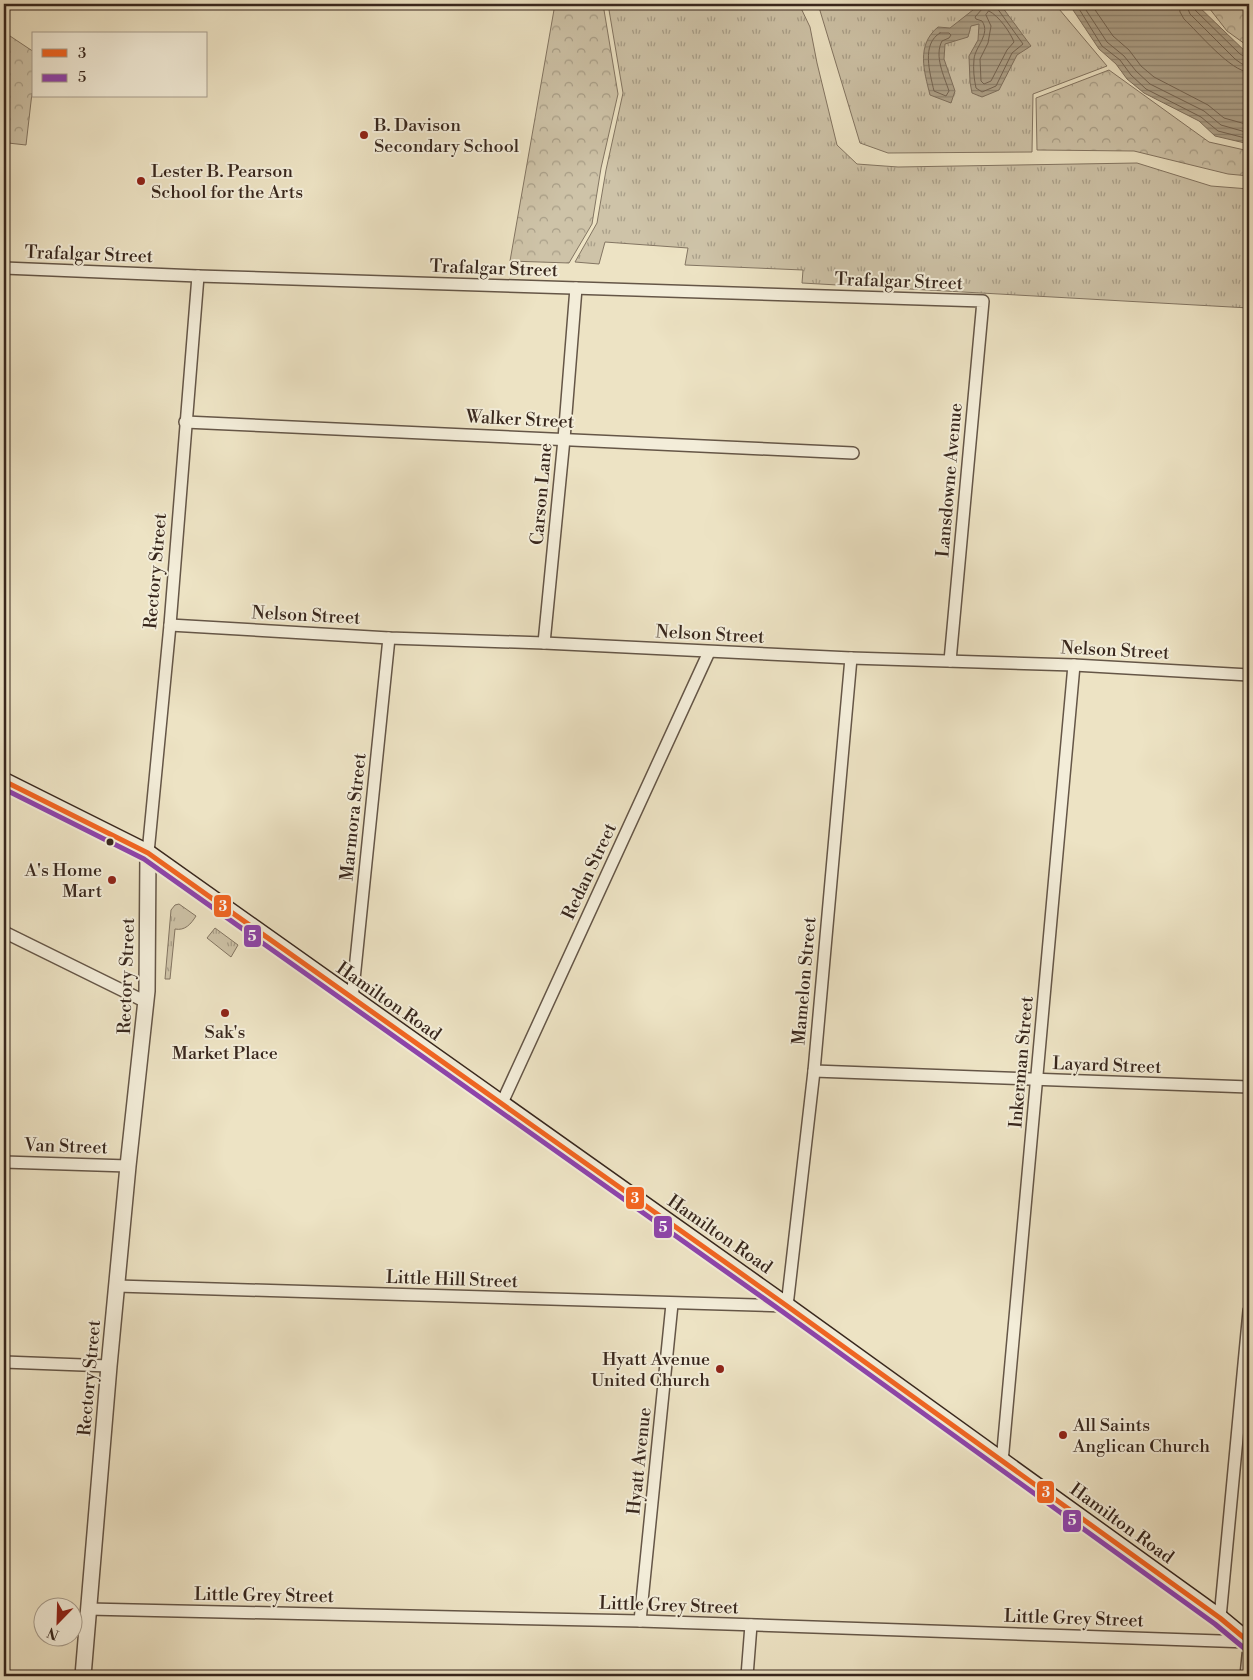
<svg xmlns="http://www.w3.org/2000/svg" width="1253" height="1680" font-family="'Libre Bodoni',serif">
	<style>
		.grass { fill: url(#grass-tufts); stroke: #837562 }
		.forest { fill: url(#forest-crowns); stroke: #837562 }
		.water { fill: url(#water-rules); stroke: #7f715f }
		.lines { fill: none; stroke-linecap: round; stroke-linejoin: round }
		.shore { stroke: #746554; stroke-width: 1 }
		.minor-casing { stroke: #655647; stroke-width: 14 }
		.tertiary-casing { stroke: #655647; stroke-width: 18 }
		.secondary-casing { stroke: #38271d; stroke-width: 19 }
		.minor { stroke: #f3edd9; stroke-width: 11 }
		.tertiary { stroke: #f3edd9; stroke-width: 15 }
		.secondary { stroke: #f3edd9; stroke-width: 16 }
		.bus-1-casing { stroke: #f3edd9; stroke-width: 9 }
		.bus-2-casing { stroke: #f3edd9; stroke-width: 9 }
		.bus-1 { stroke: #f26522; stroke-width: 5 }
		.bus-2 { stroke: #8e44ad; stroke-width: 5 }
		.poi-dot { fill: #8f2418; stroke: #f3edd9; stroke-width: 2 }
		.bus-dot { fill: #38271d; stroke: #f3edd9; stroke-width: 2 }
		.labels { text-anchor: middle; stroke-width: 4; stroke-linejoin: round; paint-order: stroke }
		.poi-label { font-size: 18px; fill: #38271d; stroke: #f3edd9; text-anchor: start }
		.street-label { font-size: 18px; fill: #38271d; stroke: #f3edd9 }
		.line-badge { stroke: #f3edd9; stroke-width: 2 }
		.badge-label { font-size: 14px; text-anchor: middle; font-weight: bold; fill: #fff }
	</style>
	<defs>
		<pattern id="grass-tufts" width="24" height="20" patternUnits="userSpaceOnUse" patternTransform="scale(1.25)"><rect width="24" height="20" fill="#cec3a8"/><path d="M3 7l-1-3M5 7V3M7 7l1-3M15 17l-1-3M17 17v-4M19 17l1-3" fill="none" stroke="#a89e88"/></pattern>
		<pattern id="forest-crowns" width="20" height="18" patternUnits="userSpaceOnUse" patternTransform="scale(1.25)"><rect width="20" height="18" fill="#cec3a8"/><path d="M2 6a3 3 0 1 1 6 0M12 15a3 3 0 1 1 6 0" fill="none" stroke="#a89e88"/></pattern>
		<pattern id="water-rules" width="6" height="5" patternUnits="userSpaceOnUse" patternTransform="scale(1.25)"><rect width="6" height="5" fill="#afa38b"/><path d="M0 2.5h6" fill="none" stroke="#8f8571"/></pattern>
	</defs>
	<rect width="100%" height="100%" fill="#ede3c4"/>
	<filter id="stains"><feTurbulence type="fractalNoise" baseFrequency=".004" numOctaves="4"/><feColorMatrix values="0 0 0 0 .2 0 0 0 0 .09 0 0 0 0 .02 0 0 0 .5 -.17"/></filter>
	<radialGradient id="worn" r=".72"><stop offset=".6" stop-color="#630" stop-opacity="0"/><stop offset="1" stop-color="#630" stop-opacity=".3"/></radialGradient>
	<g class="grass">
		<polygon points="608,4 799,4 810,27 817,63 837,145 857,164 898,167 1137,163 1211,186 1249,189 1249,308 802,283 803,270 685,265 688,248 605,242 599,264 575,262 597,223 606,170 623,93"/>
		<polygon points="818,4 1059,4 1059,9 1107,66 1033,94 1032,152 888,153 860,143"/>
		<path d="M179,904L196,916C191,924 185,931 175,929L170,979H165L171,910L175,905Z"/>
		<polygon points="215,928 238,945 231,957 207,938"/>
	</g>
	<g class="forest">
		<polygon points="555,4 603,4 618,94 601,168 592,224 569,263 510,261"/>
		<polygon points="1206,4 1249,4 1249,47 1227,31"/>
		<polygon points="4,32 34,52 34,92 32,93 26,145 8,143 4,93"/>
		<polygon points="1109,70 1209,142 1249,151 1249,176 1228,174 1134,151 1037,150 1036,98"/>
	</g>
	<g class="water">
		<path d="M990,4H1000L1031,46L1017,55L999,90L982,97L972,93L970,82L969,56L978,40L979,24L971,26L968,37L945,44L944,59L955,91L951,103L930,95C924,71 916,45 938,27L950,28L978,6Z"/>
		<polygon points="1071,4 1196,4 1249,55 1249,144 1215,136 1199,121 1144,93 1127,79 1116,64 1099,49 1071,7"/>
	</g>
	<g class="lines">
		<g class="shore">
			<path d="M984,4L983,8L975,17L976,19L982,21C991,34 975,47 974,59C973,69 974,79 976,88L982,92L996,86L1012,53L1023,44L997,8L996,4"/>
			<polyline points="1076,4 1102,46 1120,60 1131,75 1146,89 1201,117 1218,131 1249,139"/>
			<polyline points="1082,4 1107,42 1124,56 1136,71 1150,84 1204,111 1221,125 1249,133"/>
			<polyline points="1091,4 1113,36 1129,50 1141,66 1154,77 1208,105 1224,118 1249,125"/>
			<path d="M1179,4L1180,12L1184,19C1198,32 1231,72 1249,72"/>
			<polyline points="1186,4 1190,14 1235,59 1242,64 1249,65"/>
			<polyline points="1193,4 1194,9 1240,54 1249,59"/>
			<path d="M989,11C999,16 1010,32 1014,42L1007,50L991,81L984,84L981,81L980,59L988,43L991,26L986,15Z"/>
			<path d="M940,33H949L951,35L949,38L942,41C934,56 944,76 949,91L946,96L934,91C930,73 921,44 940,33Z"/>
		</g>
		<g class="minor-casing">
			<g id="minor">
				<polyline points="4,268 198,276 983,301 950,661"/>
				<polyline points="185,422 853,453"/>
				<polyline points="170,625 389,638 544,643 851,658 1074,665 1249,675"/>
				<polyline points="544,643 564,439 576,288"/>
				<polyline points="148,853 170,625 198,276"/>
				<polyline points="4,932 146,1002"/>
				<polyline points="352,999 389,638"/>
				<polyline points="814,1071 1249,1087"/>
				<polyline points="501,1105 709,652"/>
				<polyline points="4,1162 128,1166"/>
				<polyline points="117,1286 787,1306 814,1071 851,658"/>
				<polyline points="4,1362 109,1366"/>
				<polyline points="1002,1462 1074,665"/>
				<polyline points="88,1609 640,1621 1249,1642"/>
				<polyline points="1220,1618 1249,1311"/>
				<polyline points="640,1621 672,1304"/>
				<polyline points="747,1676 751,1625"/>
				<polyline points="1246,1676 1249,1646"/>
			</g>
		</g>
		<g class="tertiary-casing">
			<polyline id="tertiary" points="83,1676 109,1366 128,1166 147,991 148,853"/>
		</g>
		<g class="secondary-casing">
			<polyline id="secondary" points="4,781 148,853 787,1306 1220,1618 1249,1642"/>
		</g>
		<use href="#minor" class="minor"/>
		<use href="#tertiary" class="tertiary"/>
		<use href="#secondary" class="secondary"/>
		<g class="bus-1-casing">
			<polyline id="bus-1" points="4,781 148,853 787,1306 1220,1618 1249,1642"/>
		</g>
		<g class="bus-2-casing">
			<polyline id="bus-2" points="4,789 144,859 783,1312 1215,1624 1244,1648"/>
		</g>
		<use href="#bus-1" class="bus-1"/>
		<use href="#bus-2" class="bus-2"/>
	</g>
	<g class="poi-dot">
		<circle cx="364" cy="135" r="5"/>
		<circle cx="141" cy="181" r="5"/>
		<circle cx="112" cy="880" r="5"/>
		<circle cx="225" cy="1013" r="5"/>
		<circle cx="720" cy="1369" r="5"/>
		<circle cx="1063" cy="1435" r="5"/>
	</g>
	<circle class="bus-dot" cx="110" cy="842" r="4.5"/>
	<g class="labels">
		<g class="poi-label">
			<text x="374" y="131">B. Davison<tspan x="374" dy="21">Secondary School</tspan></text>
			<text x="151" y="177">Lester B. Pearson<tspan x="151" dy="21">School for the Arts</tspan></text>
			<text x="102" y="876" text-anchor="end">A's Home<tspan x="102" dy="21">Mart</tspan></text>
			<text x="225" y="1038" text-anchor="middle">Sak's<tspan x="225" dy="21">Market Place</tspan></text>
			<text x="710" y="1365" text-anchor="end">Hyatt Avenue<tspan x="710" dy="21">United Church</tspan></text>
			<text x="1073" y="1431">All Saints<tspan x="1073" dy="21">Anglican Church</tspan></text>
		</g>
		<g class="street-label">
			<text transform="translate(89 254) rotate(2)" y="6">Trafalgar Street</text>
			<text transform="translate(494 268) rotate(2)" y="6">Trafalgar Street</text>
			<text transform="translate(899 281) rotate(2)" y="6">Trafalgar Street</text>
			<text transform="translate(520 419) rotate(3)" y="6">Walker Street</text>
			<text transform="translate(949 480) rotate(-85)" y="6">Lansdowne Avenue</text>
			<text transform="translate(541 494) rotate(-85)" y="6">Carson Lane</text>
			<text transform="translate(155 571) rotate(-85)" y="6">Rectory Street</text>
			<text transform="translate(306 615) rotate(3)" y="6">Nelson Street</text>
			<text transform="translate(710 634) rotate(3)" y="6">Nelson Street</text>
			<text transform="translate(1115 650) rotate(3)" y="6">Nelson Street</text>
			<text transform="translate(353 817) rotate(-84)" y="6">Marmora Street</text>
			<text transform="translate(589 871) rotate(-65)" y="6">Redan Street</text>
			<text transform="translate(126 976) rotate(-88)" y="6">Rectory Street</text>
			<text transform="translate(804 981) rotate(-85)" y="6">Mamelon Street</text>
			<text transform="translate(389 1001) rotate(35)" y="6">Hamilton Road</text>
			<text transform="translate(1021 1062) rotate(-85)" y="6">Inkerman Street</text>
			<text transform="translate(1107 1065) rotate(2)" y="6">Layard Street</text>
			<text transform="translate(66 1146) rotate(2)" y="6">Van Street</text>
			<text transform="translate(720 1234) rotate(35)" y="6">Hamilton Road</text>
			<text transform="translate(452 1279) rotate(2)" y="6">Little Hill Street</text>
			<text transform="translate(89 1378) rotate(-85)" y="6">Rectory Street</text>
			<text transform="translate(639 1461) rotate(-84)" y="6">Hyatt Avenue</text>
			<text transform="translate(1122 1523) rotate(36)" y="6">Hamilton Road</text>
			<text transform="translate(264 1595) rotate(1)" y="6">Little Grey Street</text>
			<text transform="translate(669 1605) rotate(2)" y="6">Little Grey Street</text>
			<text transform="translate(1074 1618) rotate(2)" y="6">Little Grey Street</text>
		</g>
	</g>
	<g class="line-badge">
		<rect x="213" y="894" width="19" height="24" rx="5" fill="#f26522"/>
		<rect x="243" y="924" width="19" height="24" rx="5" fill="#8e44ad"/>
		<rect x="625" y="1186" width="20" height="24" rx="5" fill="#f26522"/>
		<rect x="653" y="1215" width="20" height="24" rx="5" fill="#8e44ad"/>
		<rect x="1036" y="1480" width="19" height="24" rx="5" fill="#f26522"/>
		<rect x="1062" y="1509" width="20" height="24" rx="5" fill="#8e44ad"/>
	</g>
	<g class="badge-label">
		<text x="223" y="911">3</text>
		<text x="252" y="941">5</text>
		<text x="635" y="1203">3</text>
		<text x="663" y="1232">5</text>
		<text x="1046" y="1497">3</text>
		<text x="1072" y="1525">5</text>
	</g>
	<rect width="1253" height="1680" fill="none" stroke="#ede3c4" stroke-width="20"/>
	<rect x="5" y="5" width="1243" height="1670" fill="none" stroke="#38271d" stroke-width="2.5"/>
	<rect x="10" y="10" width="1233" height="1660" fill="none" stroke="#38271d"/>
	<rect x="32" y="32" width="175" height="65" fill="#f3edd9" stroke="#a89e8e"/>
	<rect x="42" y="49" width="25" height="8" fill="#f26522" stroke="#a89e8e"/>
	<text x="78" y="58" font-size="15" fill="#38271d">3</text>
	<rect x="42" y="74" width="25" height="8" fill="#8e44ad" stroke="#a89e8e"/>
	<text x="78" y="82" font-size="15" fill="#38271d">5</text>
	<g transform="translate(58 1622) rotate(203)"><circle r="24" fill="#f3edd9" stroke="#a89e8e"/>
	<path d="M0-4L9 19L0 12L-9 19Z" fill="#8f2418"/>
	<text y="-8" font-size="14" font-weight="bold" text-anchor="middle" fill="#38271d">N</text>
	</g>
	<rect width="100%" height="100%" filter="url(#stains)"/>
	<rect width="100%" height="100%" fill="url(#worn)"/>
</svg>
